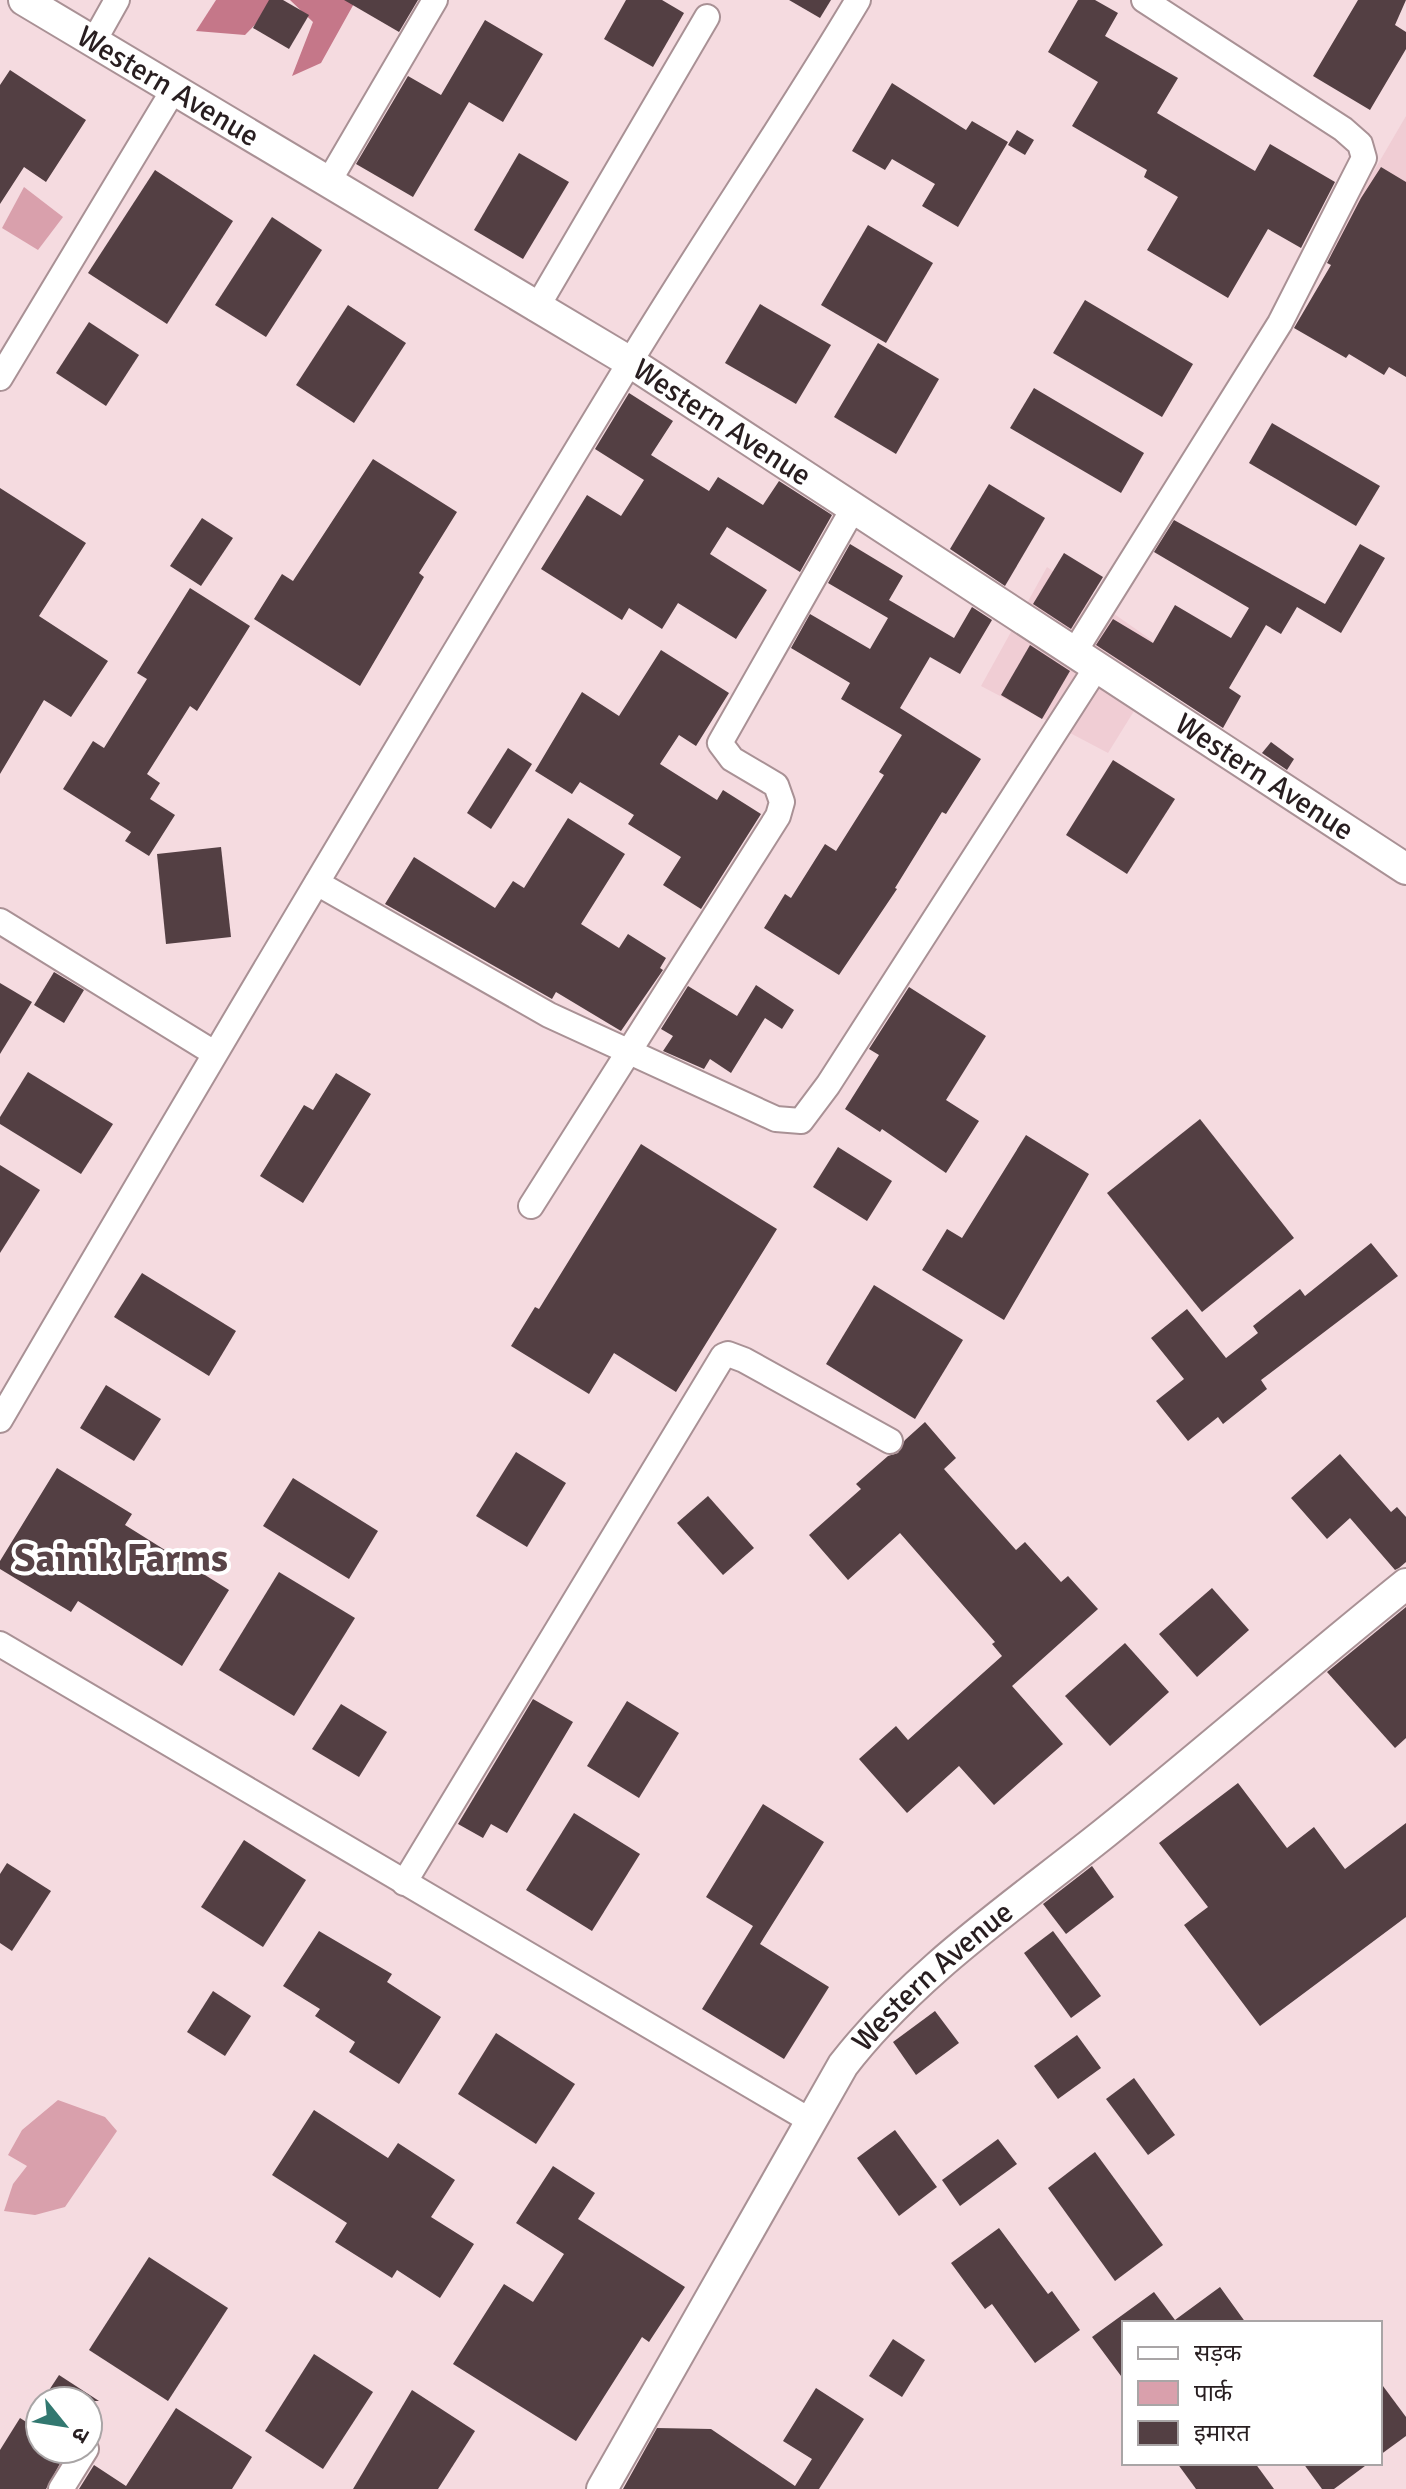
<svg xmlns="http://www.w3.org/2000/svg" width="1406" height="2489" font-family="Signika,'Noto Sans Devanagari',sans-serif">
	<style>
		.built { fill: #f0cdd4 }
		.green { fill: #d9a0ac }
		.water { fill: #c57789 }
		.building { fill: #533f43 }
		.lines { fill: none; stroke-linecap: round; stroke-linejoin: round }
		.minor-casing { stroke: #a99195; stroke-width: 28 }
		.tertiary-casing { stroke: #a99195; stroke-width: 34 }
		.minor { stroke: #fff; stroke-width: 24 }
		.tertiary { stroke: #fff; stroke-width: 30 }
		.labels { text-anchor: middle; stroke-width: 8; stroke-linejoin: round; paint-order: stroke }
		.street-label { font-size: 30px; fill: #281e20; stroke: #fff }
		.district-label { font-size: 38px; font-weight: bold; fill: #594448; stroke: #fff }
	</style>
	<rect width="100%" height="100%" fill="#f5dbe0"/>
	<g class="built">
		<polygon points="1406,116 1406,294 1326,253"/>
		<polygon points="1047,567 1170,653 1108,753 981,686"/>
	</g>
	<g class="green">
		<polygon points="24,187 63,217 38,250 2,228"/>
		<polygon points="58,2100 105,2117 117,2131 65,2207 35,2215 4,2211 13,2184 27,2166 8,2155 22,2130"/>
	</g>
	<g class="water">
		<polygon points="216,0 279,0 245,35 196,31"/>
		<polygon points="290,0 356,0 321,63 292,76 313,22"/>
	</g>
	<g class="building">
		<polygon points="269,0 283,0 309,15 289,49 253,28"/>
		<polygon points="344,0 418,0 399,32"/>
		<polygon points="626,0 662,0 684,13 653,67 604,39"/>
		<polygon points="789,0 831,0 820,18"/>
		<polygon points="1078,0 1095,0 1118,13 1105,36 1178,78 1157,113 1255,171 1270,144 1335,182 1301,248 1268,229 1228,298 1147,250 1178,197 1144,177 1147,170 1072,126 1098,82 1048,52"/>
		<polygon points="1358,0 1406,0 1395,25 1406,32 1406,49 1370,110 1313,76"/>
		<polygon points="485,20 543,54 503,122 469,102 413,197 356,164 408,76 441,95"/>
		<polygon points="10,70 86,120 46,182 24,167 0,204 0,85"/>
		<polygon points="892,83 966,130 972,121 1008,142 958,227 922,206 935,184 892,159 885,170 852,151"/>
		<polygon points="1017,130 1034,140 1025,155 1008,145"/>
		<polygon points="519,153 569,182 523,259 474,230"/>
		<polygon points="1381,167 1406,182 1406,377 1389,367 1384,375 1349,354 1346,358 1294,328 1331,265 1327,263 1361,198"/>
		<polygon points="155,170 233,221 167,324 88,273"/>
		<polygon points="272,217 322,250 266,337 215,305"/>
		<polygon points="868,225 933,263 886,343 821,305"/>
		<polygon points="1085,300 1193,364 1162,417 1053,353"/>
		<polygon points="760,304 831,345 796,404 725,363"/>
		<polygon points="348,305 406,343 354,423 296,385"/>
		<polygon points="89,322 139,355 106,406 56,373"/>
		<polygon points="878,343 939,379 896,454 834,417"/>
		<polygon points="1034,388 1144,453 1121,493 1010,428"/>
		<polygon points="629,393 673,421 651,455 709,491 718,477 763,505 779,481 832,515 800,572 727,527 710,554 767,590 736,639 678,603 662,629 629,608 622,620 541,569 587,495 621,516 644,480 595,449"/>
		<polygon points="1272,423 1380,486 1356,526 1249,463"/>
		<polygon points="373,459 457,512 419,573 424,577 360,686 254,619 282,574 293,581"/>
		<polygon points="989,484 1045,518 1005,586 950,549"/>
		<polygon points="0,488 86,543 39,616 108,661 71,717 44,700 0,774"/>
		<polygon points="202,518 233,538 201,586 170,566"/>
		<polygon points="1174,520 1325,604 1360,544 1385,558 1341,633 1297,607 1281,634 1266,625 1229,688 1241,696 1223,728 1096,645 1113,619 1153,643 1175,605 1231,638 1249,608 1154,552"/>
		<polygon points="850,544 903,576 889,600 954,638 972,607 992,620 960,674 930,657 900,708 981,759 946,814 942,812 895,888 897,889 839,975 764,928 785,894 791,898 825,844 836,851 884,775 879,772 902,735 841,699 850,683 791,648 810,614 870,649 888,618 828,583"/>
		<polygon points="1064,553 1103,577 1071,629 1033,604"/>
		<polygon points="190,588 250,626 197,711 190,706 147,774 160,783 150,799 175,815 149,856 125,841 131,832 63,789 93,741 104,748 147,679 137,673"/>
		<polygon points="1030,645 1070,671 1042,719 1001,695"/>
		<polygon points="661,650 729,693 696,746 679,735 660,764 717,800 723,790 761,814 701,909 663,885 681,857 628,824 634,815 580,782 572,794 535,771 582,692 619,716"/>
		<polygon points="1271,742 1294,759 1287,770 1262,753"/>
		<polygon points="508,748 532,764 491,829 467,813"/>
		<polygon points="1113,760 1175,799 1127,874 1066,835"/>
		<polygon points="568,818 625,854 581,924 619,948 628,934 666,958 660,968 663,970 621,1031 556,992 552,999 385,904 414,857 495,908 513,881 524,888"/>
		<polygon points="221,847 231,937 166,944 157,854"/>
		<polygon points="54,972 84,990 64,1023 34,1005"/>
		<polygon points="0,983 32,1002 0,1054"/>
		<polygon points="756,985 794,1010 782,1029 765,1018 731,1073 710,1059 704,1069 663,1051 673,1036 661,1029 688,986 737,1016"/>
		<polygon points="909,987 986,1036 946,1100 979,1121 946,1173 882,1129 880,1132 845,1109 879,1055 869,1049"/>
		<polygon points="28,1072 113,1124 81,1174 0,1124 0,1117"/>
		<polygon points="336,1073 371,1094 303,1203 260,1176 304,1105 313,1110"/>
		<polygon points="1200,1119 1294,1238 1202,1312 1107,1193"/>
		<polygon points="1026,1135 1089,1174 1004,1320 922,1270 947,1229 962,1238"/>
		<polygon points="641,1144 777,1229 676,1392 614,1353 589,1394 511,1346 535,1307 539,1309"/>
		<polygon points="838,1147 892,1181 867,1221 813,1187"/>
		<polygon points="0,1165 40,1190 0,1253"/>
		<polygon points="1371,1243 1398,1276 1261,1380 1267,1389 1223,1424 1218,1417 1188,1441 1156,1401 1184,1379 1151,1338 1187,1309 1226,1358 1258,1333 1253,1326 1300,1289 1305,1296"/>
		<polygon points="142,1273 236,1331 209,1376 114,1317"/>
		<polygon points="874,1285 963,1340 915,1419 826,1364"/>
		<polygon points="106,1385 161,1419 134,1461 80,1428"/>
		<polygon points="925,1422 956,1458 944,1469 1016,1550 1025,1542 1061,1582 1068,1576 1098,1609 1012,1686 1063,1744 994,1805 959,1766 907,1813 859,1759 896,1726 908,1740 1002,1656 992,1644 995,1642 900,1533 848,1580 809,1535 861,1489 856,1484 888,1456 898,1453 905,1440"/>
		<polygon points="516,1452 566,1483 527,1547 476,1516"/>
		<polygon points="1340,1454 1391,1512 1397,1507 1406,1517 1406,1562 1399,1568 1395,1570 1350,1518 1327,1539 1291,1498"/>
		<polygon points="57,1468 132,1514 125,1525 229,1590 182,1666 78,1601 71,1612 0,1569 0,1561"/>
		<polygon points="293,1478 378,1531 349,1579 263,1526"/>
		<polygon points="708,1496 754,1548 723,1575 677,1523"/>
		<polygon points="279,1572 355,1618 294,1716 219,1670"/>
		<polygon points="1212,1588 1249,1630 1197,1677 1159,1634"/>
		<polygon points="1406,1607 1406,1738 1395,1748 1327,1672"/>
		<polygon points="1125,1643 1169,1692 1110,1746 1065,1696"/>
		<polygon points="533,1699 573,1722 507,1833 491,1824 483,1838 458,1824"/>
		<polygon points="627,1701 679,1733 639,1798 587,1766"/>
		<polygon points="341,1704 387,1732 359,1777 312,1749"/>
		<polygon points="1238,1783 1287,1848 1314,1827 1345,1869 1406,1823 1406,1917 1260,2026 1184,1925 1208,1907 1159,1843"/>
		<polygon points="763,1804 824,1842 760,1944 829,1987 784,2059 702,2009 753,1926 706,1897"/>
		<polygon points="574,1813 640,1854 592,1931 526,1890"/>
		<polygon points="244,1840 306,1880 263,1947 201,1907"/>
		<polygon points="7,1863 51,1891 12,1951 0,1943 0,1874"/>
		<polygon points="1092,1866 1114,1897 1066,1934 1043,1904"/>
		<polygon points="319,1931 392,1974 387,1982 441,2017 399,2084 349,2052 355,2042 315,2016 320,2009 283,1986"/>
		<polygon points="1053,1931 1101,1996 1071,2018 1024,1953"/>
		<polygon points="213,1991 251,2016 225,2056 187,2032"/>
		<polygon points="935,2011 959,2043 916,2075 893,2042"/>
		<polygon points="496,2033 575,2084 536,2144 458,2094"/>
		<polygon points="1077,2035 1101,2068 1058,2099 1034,2066"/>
		<polygon points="1134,2078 1175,2135 1148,2155 1106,2099"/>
		<polygon points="314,2110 388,2158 398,2143 455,2180 431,2217 474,2244 440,2298 397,2270 392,2278 335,2242 347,2223 272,2175"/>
		<polygon points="895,2130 937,2187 899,2216 857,2158"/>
		<polygon points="998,2139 1017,2164 960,2206 942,2180"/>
		<polygon points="1095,2152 1163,2245 1115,2281 1048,2188"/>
		<polygon points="553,2166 595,2193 578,2219 685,2287 649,2342 642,2337 576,2441 453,2364 504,2284 533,2302 564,2254 516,2223"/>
		<polygon points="999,2228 1048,2294 1052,2291 1080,2330 1035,2363 992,2304 985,2309 951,2263"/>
		<polygon points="149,2257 228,2308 168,2401 89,2350"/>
		<polygon points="1220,2287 1246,2323 1124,2323 1124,2380 1092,2337 1154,2292 1175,2320"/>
		<polygon points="893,2339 925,2360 902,2397 869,2376"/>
		<polygon points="314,2354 373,2392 323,2469 265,2431"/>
		<polygon points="59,2375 99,2401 42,2401"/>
		<polygon points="1380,2382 1406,2417 1406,2436 1380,2455"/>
		<polygon points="816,2388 864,2419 819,2489 623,2489 657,2428 711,2429 795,2486 812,2459 783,2441"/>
		<polygon points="412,2390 475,2431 438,2489 353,2489"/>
		<polygon points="40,2405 40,2449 68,2449 46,2489 0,2489 0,2450 20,2418 28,2423"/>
		<polygon points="176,2408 252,2457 232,2489 79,2489 94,2465 126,2486"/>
		<polygon points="1177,2463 1255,2463 1274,2489 1196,2489"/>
		<polygon points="1303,2463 1369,2463 1334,2489 1322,2489"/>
	</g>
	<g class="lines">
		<g class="minor-casing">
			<g id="minor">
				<polyline points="94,41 117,0"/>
				<polyline points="329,181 435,0"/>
				<polyline points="536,309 707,17"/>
				<polyline points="0,378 174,89"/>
				<polyline points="1075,651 1280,323 1364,158 1360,144 1343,129 1144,0"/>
				<polyline points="317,883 549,1015 776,1119 801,1121 828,1085 1098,665"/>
				<polyline points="0,921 214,1053"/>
				<polyline points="531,1206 778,816 782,802 776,785 732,759 720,743 854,507"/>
				<path d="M0,1420C206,1067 415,716 627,367C702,243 784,124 858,0"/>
				<polyline points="0,1644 811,2121"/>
				<polyline points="404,1883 723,1356 728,1354 744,1360 890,1441"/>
				<polyline points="61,2489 86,2449"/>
			</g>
		</g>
		<g class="tertiary-casing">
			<g id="tertiary">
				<path id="s1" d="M24,0L630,362L1406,869"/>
				<path id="s2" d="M602,2489L843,2065C915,1972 1015,1905 1106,1832C1207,1751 1305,1665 1406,1584"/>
			</g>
		</g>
		<use href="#minor" class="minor"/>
		<use href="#tertiary" class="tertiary"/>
	</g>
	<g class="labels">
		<g class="street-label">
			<text dy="10" stroke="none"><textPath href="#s1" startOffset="168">Western Avenue</textPath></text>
			<text dy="10" stroke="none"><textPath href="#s1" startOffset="816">Western Avenue</textPath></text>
			<text dy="10" stroke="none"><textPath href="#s1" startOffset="1464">Western Avenue</textPath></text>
			<text dy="10" stroke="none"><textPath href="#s2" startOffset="614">Western Avenue</textPath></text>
		</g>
		<g class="district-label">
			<text x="121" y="1571">Sainik Farms</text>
		</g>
	</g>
	<rect x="1122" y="2321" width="260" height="144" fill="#ffffff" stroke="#a9a5a6" stroke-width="2"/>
	<rect x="1138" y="2347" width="40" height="12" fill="#ffffff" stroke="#a9a5a6" stroke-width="2"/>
	<text x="1194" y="2361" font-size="24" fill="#281e20">सड़क</text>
	<rect x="1138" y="2381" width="40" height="24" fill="#d9a0ac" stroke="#a9a5a6" stroke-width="2"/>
	<text x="1194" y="2401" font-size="24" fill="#281e20">पार्क</text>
	<rect x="1138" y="2421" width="40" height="24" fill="#533f43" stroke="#a9a5a6" stroke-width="2"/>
	<text x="1194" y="2441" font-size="24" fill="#281e20">इमारत</text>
	<g transform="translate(64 2425) rotate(120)"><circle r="38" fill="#ffffff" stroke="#a9a5a6" stroke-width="2"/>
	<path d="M0-6L14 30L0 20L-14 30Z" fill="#327870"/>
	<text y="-12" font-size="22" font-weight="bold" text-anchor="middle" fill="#281e20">उ</text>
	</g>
</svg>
